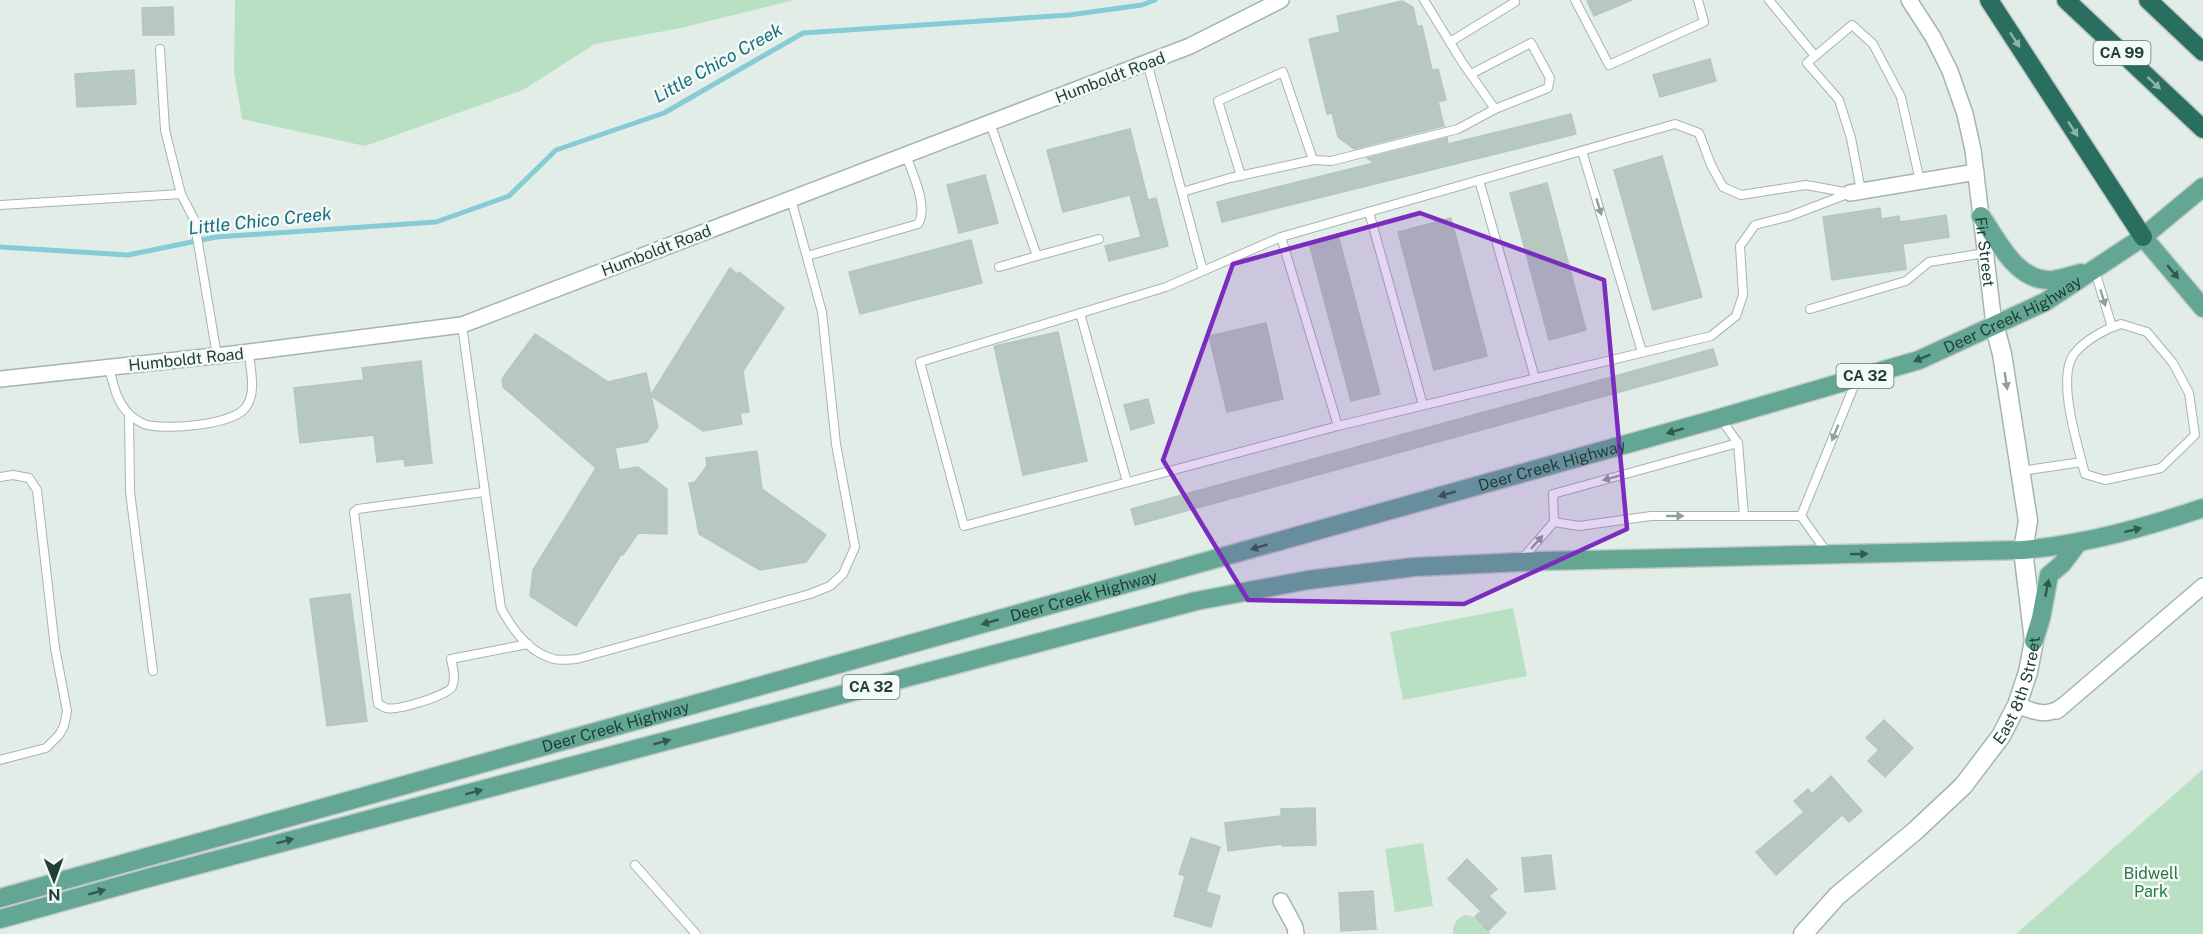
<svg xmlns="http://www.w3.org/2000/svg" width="2203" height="934" font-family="'Public Sans',sans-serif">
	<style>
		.green { fill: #b9e0c3 }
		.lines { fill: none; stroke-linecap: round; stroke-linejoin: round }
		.stream { stroke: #86cbd6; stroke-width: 5 }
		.building { fill: #b7c8c1; stroke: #b4c7bf; stroke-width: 1.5 }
		.service-casing { stroke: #a4b5af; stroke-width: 10 }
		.minor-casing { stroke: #a4b5af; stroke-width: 18 }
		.tertiary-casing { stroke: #a4b5af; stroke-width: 21 }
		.primary-casing { stroke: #c1c9c7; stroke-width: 21 }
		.motorway-casing { stroke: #c1c9c7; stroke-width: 21 }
		.service { stroke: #fff; stroke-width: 8 }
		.minor { stroke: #fff; stroke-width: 15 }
		.tertiary { stroke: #fff; stroke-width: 18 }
		.primary { stroke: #63a694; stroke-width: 18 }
		.motorway { stroke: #2a6e5f; stroke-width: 18 }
		.oneway { fill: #8eb4aa }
		.oneway2 { fill: #909f9b }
		.oneway3 { fill: #31594e }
		.marked { fill: #7b2cbf; fill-opacity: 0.2; stroke: #7b2cbf; stroke-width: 4.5; stroke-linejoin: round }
		.labels { text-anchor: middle; stroke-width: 5; stroke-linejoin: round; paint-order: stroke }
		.shield { fill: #f3f9f6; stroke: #5f7770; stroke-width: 1.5 }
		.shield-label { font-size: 15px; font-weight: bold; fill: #203f37 }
		.street-label { font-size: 16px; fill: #203f37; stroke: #f3f9f6 }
		.park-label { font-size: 16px; fill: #287946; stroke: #f3f9f6 }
		.water-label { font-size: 18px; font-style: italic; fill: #166f80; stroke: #f3f9f6 }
	</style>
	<rect width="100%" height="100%" fill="#e2ede8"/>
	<g class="green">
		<polygon points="235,0 794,0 681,28 595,44 523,90 365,146 242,119 234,72"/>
		<polygon points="1513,608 1527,676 1403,700 1390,632"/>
		<polygon points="2203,769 2203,934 2016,934"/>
		<polygon points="1423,843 1433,906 1395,912 1385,849"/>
		<path d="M1465,915L1472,916L1491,934H1453C1452,925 1457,918 1465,915Z"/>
	</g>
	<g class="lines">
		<polyline class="stream" points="0,247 128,255 216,237 436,222 509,196 556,150 664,113 803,33 1069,15 1142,5 1155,0"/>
	</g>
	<g class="building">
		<polygon points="1587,0 1632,0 1594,16"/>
		<polygon points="1402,1 1413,7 1417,26 1422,26 1432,70 1438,69 1446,100 1438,102 1444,126 1354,149 1338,137 1332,113 1327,114 1309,39 1340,32 1337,16"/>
		<polygon points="173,7 174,35 143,35 142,8"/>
		<polygon points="1710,59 1716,81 1660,97 1653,75"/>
		<polygon points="134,70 136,104 77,107 75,74"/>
		<polygon points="1571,114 1576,134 1222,222 1217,202 1374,163 1367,158 1447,138 1448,144"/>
		<polygon points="1130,129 1148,200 1156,198 1168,246 1109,261 1105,246 1141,237 1130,195 1063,212 1047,150"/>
		<polygon points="1662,156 1702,297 1653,310 1614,170"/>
		<polygon points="985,175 998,223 959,233 947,185"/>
		<polygon points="1547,183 1586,330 1549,340 1510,193"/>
		<polygon points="1880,208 1881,219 1899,216 1900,222 1946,215 1949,237 1903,244 1906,269 1832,280 1823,217"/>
		<polygon points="1451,218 1487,356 1434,370 1398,232"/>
		<polygon points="1338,235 1380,394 1351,401 1309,243"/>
		<polygon points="971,240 982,283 860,314 849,272"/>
		<polygon points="730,268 737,274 739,272 784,308 743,371 749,412 740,413 742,424 703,431 651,396 658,427 647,442 615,448 619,470 638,467 667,489 667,534 638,533 623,555 622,553 576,626 530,596 533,570 596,468 503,387 502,379 535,334 608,382 646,373 651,395"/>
		<polygon points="1266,323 1283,399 1227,412 1209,336"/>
		<polygon points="1058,332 1087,461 1023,475 994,346"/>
		<polygon points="1713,349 1718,365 1135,525 1131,509"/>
		<polygon points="421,361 432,463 405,466 404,459 377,462 374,435 300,443 294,388 364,380 362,368"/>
		<polygon points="1148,399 1154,423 1131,430 1124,405"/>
		<polygon points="757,451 762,489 826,535 806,562 760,570 699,534 689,483 695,482 707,466 706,458"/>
		<polygon points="350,594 367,721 327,726 310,599"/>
		<polygon points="1884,720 1913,748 1885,777 1868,761 1879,750 1866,738"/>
		<polygon points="1831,776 1862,811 1849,822 1842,815 1776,875 1756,852 1804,812 1794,801 1808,789 1812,794"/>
		<polygon points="1315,808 1316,845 1282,846 1282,844 1228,851 1225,823 1281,816 1281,809"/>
		<polygon points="1191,838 1220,847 1206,892 1220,896 1211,927 1174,916 1185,876 1179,874"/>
		<polygon points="1551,855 1555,889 1525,892 1522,858"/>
		<polygon points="1467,859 1497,889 1489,896 1506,913 1488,931 1475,917 1481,911 1448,879"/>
		<polygon points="1373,891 1376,929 1341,931 1339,893"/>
	</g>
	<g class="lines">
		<g class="service-casing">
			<g id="service">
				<polyline points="1424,0 1462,62 1495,109 1548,88 1550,78 1531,43 1471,74"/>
				<polyline points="1575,0 1609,65 1704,22 1698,0"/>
				<polyline points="1769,0 1815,56"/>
				<polyline points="1450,42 1515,2 1514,0"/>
				<polyline points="160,49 165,130 181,194"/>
				<polyline points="1147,62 1203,271"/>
				<polyline points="990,123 1037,256 1099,239"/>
				<polygon points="1675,124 1699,133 1711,165 1723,187 1741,195 1806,185 1850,193 1790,216 1755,225 1740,246 1743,295 1736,316 1711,336 1338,426 1281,237"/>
				<polyline points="1582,151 1642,352"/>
				<polyline points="1241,176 1218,101 1283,72 1313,160 1331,161 1458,129 1495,109"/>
				<polyline points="1479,180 1535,378"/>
				<polyline points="1861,191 1851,138 1839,100 1807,63 1852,25 1873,44 1901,97 1920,181"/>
				<polyline points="1182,192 1230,178 1313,160"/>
				<polyline points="0,205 181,194 194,219 217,356"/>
				<polyline points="1369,212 1423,405"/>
				<polyline points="1281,237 1166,287 920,362 964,526 1338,426"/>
				<path d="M807,256L918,224C929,207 912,173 906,155"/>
				<polyline points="999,267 1037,256"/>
				<polyline points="2095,271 2112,327"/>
				<polyline points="1810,309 1906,281 1929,262 1985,253"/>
				<polyline points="1080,313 1127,482"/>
				<path d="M2121,324L2147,332L2173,363L2189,393L2195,435L2161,468L2105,480L2085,474C2078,446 2056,378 2074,354C2085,340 2105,329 2121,324Z"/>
				<path d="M462,325L501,608C512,629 530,653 554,659C561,661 570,659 577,659L810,594L830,586L843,574L855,547L836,444L822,312L791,199"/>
				<path d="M109,367C113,383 116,401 129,414C132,417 140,422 144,424C164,431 234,425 246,407C257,392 250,369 249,352"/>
				<polyline points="129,414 130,492 153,671"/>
				<polyline points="1720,418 1738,443"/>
				<polyline points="2021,471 2082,462"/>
				<polyline points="0,477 13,475 29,478 37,490 55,648 67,711 64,726 59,735 46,748 0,760"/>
				<path d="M484,492L358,509L354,512L378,704C381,705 383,707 386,708C397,711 446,696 452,687C456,678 453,668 451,659L528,644"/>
				<polyline points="1801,516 1856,381"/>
				<polyline points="1801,516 1828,554"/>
				<polyline points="1554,522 1579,526 1651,516 1801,516"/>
				<polyline points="1522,559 1554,522 1553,494 1738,443 1744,516"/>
				<polyline points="635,865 696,934"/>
			</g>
		</g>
		<g class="minor-casing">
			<g id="minor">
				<path id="s1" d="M1909,0L1933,37L1950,71L1965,114L1973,150L1994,324"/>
				<polyline points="1850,193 1976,172"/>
				<polyline points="0,379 233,354 462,325 1190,46 1281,0"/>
				<path d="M2017,705C2034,712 2048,718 2064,705"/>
				<polyline points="2057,711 2203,586"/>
				<polyline points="1281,901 1295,927 1296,934"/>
			</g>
		</g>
		<g class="tertiary-casing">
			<g id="tertiary">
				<path id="s2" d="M1803,934L1837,896L1915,831L1963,786L2001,736L2017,705L2028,672L2034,641L2023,550L2028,521L2002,354L1994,324"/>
			</g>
		</g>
		<g class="primary-casing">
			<g id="primary">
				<path d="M1981,216C1998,241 2017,283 2053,280C2062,279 2072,275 2081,273"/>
				<polyline points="2143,237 2203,308"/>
				<polyline points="2034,641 2041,618 2049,575 2062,564 2077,544"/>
				<path id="s3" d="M0,898L1720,418L1919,360L2045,302L2143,237L2203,187"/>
				<path d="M0,919L148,878L1196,601L1308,580L1414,567L1543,561L2023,550C2086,544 2143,528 2203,508"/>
			</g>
		</g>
		<g class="motorway-casing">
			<g id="motorway">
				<polyline points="1989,0 2143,237"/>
				<polyline points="2066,0 2203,129"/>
				<polyline points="2148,0 2203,52"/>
			</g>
		</g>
		<use href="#service" class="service"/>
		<use href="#minor" class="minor"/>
		<use href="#tertiary" class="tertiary"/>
		<use href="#primary" class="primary"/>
		<use href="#motorway" class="motorway"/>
	</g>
	<defs><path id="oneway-solid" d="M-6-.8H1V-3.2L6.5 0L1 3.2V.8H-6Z" transform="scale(1.5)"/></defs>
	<g class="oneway">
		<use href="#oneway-solid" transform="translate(2015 40) rotate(57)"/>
		<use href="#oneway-solid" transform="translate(2154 83) rotate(43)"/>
		<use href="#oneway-solid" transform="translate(2073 129) rotate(57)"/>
	</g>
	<g class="oneway2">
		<use href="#oneway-solid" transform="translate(1599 207) rotate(73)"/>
		<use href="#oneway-solid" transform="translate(2103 298) rotate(73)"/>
		<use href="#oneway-solid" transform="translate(2006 381) rotate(81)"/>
		<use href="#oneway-solid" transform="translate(1835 433) rotate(112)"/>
		<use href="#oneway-solid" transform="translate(1611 478) rotate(165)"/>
		<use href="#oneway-solid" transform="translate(1675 516)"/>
		<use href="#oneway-solid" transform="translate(1537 542) rotate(-48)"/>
	</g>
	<g class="oneway3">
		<use href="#oneway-solid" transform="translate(2173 272) rotate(50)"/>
		<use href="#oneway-solid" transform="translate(1922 358) rotate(158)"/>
		<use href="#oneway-solid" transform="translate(1675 431) rotate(164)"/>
		<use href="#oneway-solid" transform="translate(1447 494) rotate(164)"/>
		<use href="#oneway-solid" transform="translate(2133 530) rotate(-14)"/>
		<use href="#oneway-solid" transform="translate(1259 547) rotate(164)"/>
		<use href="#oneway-solid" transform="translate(1859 554) rotate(-1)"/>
		<use href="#oneway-solid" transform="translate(2047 588) rotate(-79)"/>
		<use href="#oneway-solid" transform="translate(990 622) rotate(164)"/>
		<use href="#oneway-solid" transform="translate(662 742) rotate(-15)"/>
		<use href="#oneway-solid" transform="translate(474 792) rotate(-15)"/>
		<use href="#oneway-solid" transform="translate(285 841) rotate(-15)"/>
		<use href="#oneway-solid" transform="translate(97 892) rotate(-16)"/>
	</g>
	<path class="marked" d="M1420,213L1604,280L1627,529L1464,604L1248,600L1163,460L1233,264Z"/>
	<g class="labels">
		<g class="shield">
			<rect x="2093.5" y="41" width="57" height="24" rx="4.5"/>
			<rect x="1836.5" y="364" width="57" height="24" rx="4.5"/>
			<rect x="842.5" y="675" width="57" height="24" rx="4.5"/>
		</g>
		<g class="shield-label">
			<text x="2122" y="58">CA 99</text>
			<text x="1865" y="381">CA 32</text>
			<text x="871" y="692">CA 32</text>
		</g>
		<g class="street-label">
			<text transform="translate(1110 77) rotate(-21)" y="6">Humboldt Road</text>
			<text transform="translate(656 250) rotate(-21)" y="6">Humboldt Road</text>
			<text dy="6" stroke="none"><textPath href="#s1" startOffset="267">Fir Street</textPath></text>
			<text dy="6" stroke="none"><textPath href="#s3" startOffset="2097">Deer Creek Highway</textPath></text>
			<text transform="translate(186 359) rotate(-6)" y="6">Humboldt Road</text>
			<text dy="6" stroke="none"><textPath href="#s3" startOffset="1611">Deer Creek Highway</textPath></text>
			<text dy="6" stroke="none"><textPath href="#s3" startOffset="1125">Deer Creek Highway</textPath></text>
			<text dy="6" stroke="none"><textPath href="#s2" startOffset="330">East 8th Street</textPath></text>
			<text dy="6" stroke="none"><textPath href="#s3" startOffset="639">Deer Creek Highway</textPath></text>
		</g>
		<g class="park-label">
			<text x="2151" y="879">Bidwell<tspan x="2151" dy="18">Park</tspan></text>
		</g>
		<g class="water-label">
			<text transform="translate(718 63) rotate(-29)" y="6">Little Chico Creek</text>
			<text transform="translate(260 221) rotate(-6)" y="6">Little Chico Creek</text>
		</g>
	</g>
	<g transform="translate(54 880) rotate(179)" stroke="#f3f9f6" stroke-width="4.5" paint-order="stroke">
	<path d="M0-4.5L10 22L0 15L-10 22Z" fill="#203f37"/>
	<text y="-9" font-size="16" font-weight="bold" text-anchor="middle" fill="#203f37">N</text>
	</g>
</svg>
